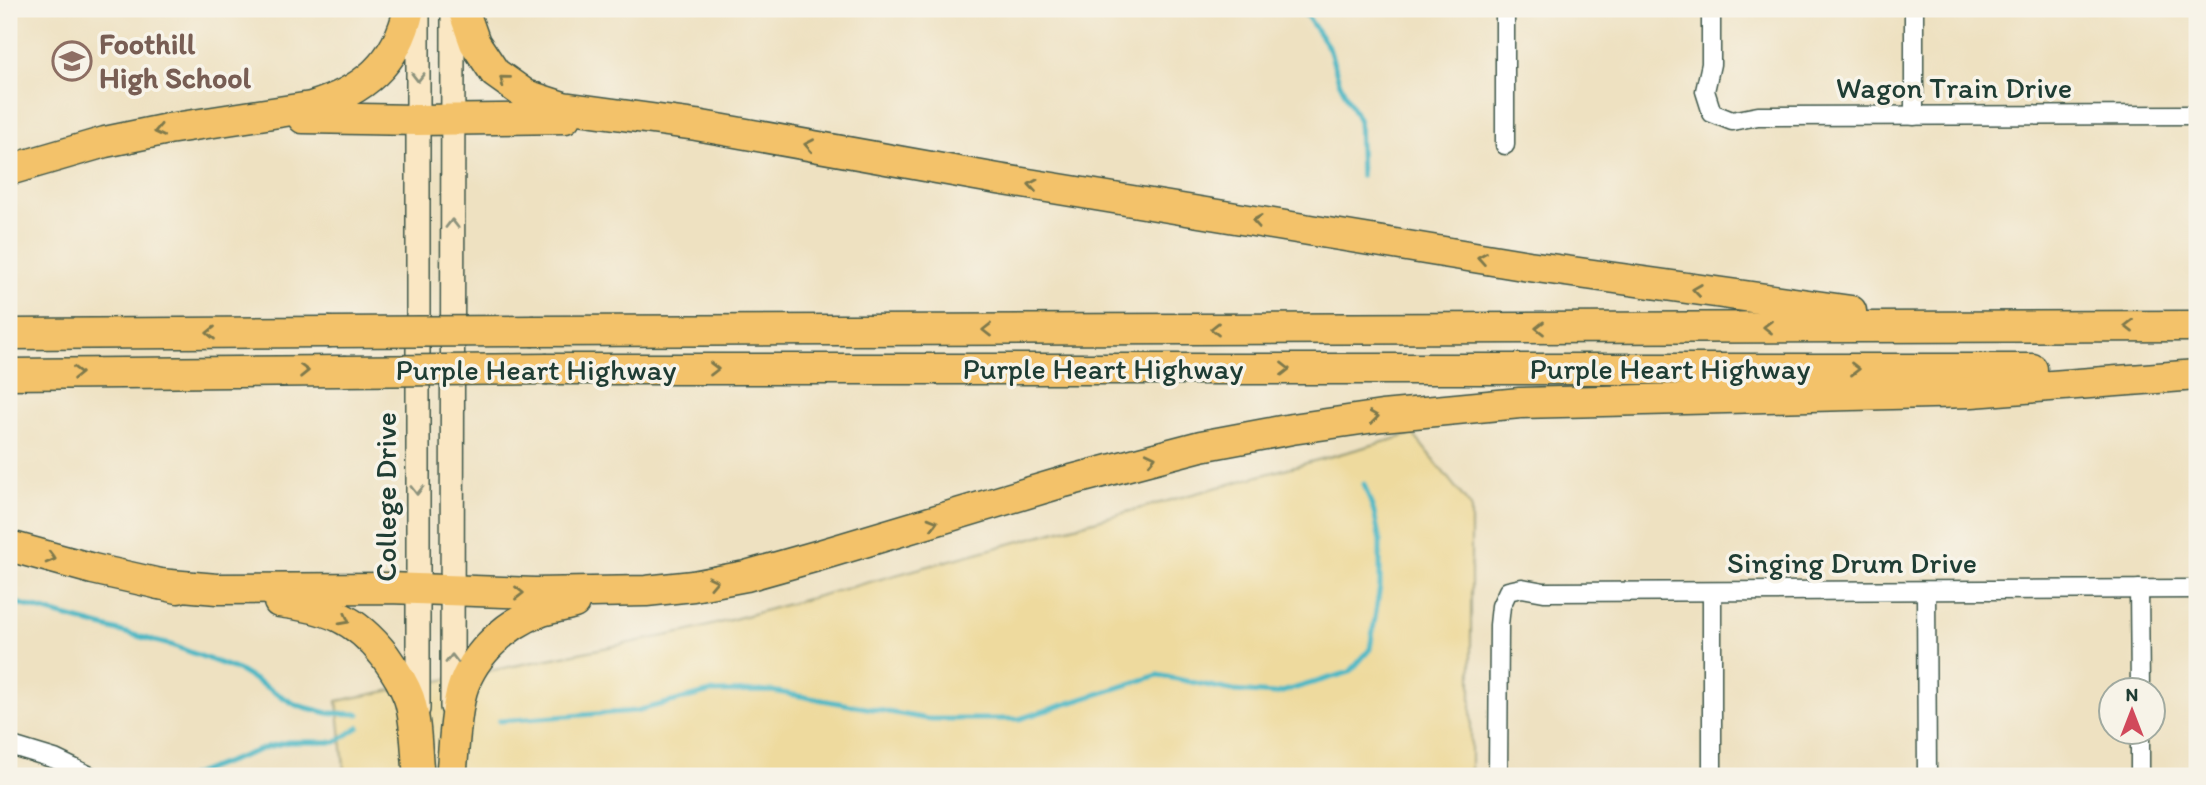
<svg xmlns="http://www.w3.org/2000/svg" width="2206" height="785" font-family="Itim,sans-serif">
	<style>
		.sand { fill: #eeda9e; stroke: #868c69; stroke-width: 2 }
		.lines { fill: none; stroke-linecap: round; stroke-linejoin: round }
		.stream { stroke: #4ab7c4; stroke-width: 5 }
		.street-casing { stroke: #3e5649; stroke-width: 21 }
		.secondary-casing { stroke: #3e5649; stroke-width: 26 }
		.highway-casing { stroke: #3e5649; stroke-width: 33 }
		.street { stroke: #fff; stroke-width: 18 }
		.secondary { stroke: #fae7c3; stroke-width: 23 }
		.highway { stroke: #f3c26a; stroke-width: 30 }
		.highway-bridge-casing { stroke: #3e5649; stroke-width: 33; stroke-linecap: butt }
		.highway-bridge { stroke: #f3c26a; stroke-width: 30 }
		.oneway { stroke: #8c927c }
		.oneway2 { stroke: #7e794c }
		.labels { text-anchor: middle; stroke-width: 7; stroke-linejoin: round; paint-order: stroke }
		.education-label { font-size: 30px; font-weight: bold; fill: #785e54; stroke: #f7f3e8; text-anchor: start }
		.street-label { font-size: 30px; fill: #1f3d34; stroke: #f7f3e8 }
	</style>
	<rect width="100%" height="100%" fill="#f7f3e8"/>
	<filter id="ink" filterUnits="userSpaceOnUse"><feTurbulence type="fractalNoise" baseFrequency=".0143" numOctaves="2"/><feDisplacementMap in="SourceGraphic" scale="14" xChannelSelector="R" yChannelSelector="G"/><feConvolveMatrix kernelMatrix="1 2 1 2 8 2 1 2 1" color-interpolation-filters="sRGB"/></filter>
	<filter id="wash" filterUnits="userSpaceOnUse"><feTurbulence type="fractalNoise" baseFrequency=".00686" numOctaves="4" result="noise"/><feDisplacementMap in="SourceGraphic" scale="28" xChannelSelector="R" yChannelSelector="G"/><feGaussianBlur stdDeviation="1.57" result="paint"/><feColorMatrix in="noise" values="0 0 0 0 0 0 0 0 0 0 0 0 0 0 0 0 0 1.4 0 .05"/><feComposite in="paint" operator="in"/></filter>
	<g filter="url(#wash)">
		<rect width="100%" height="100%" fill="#eee1c1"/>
		<polygon class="sand" points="1413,434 1471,507 1471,776 345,776 337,701 690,631"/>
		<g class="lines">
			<g class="stream">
				<polyline points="1297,9 1307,16 1329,48 1339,81 1359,121 1361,176"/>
				<polyline points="9,601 174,646 238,670 296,705 328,713 359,714"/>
				<polyline points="499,721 636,711 710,692 772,691 928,719 1019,719 1158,675 1234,691 1275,694 1350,672 1370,649 1380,586 1380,541 1374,512 1364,484"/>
				<polyline points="190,776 267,747 288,742 336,742 359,727"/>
			</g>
		</g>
	</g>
	<g filter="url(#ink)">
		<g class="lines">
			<g class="street-casing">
				<g id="street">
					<polyline points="1505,9 1505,145"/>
					<polyline points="1711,9 1711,64 1705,91 1712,113 1732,121 1758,116 2197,115"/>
					<polyline points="1914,9 1914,116"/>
					<polyline points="2139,589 2140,690"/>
					<polyline points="1926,591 1927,776"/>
					<polyline points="1712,592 1712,776"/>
					<polyline points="2140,732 2140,776"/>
					<polyline points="9,745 55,759 90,776"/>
					<polyline points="1498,776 1499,625 1501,606 1508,591 1522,588 1544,592 2197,589"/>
				</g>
			</g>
			<g class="secondary-casing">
				<g id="secondary">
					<polyline points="452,707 453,9"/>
					<polyline points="418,709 418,9"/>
				</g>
			</g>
			<g class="highway-casing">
				<g id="highway">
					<polyline points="463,9 475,43 495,73 526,95 563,107 696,125 998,179 1529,266 1851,311"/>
					<polyline points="303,118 417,120 565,118"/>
					<path d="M9,170L105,142L168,129L311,107C363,91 397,64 409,9"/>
					<polyline points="534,331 2197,326"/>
					<polyline points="9,334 328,332"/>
					<polyline points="548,369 2032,369"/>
					<polyline points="9,374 343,371"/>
					<polyline points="9,546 93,569 178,588"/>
					<polyline points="159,584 217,589 388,588 535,593 646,591 693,586 746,576 817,556 1064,482 1201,446 1292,429 1382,416 1520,403 1972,392 2197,375"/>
					<path d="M279,602C327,608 355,617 385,656C395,670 403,682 409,698C416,720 416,745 418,767"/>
					<path d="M452,768C454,745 455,721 460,698C468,659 505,623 542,611C552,608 563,606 574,603"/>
				</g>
			</g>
			<use href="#street" class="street"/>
			<use href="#secondary" class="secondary"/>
			<use href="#highway" class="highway"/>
			<g class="highway-bridge-casing">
				<g id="highway-bridge">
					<polyline points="328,332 534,331"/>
					<polyline points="343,371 548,369"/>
				</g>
			</g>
			<use href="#highway-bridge" class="highway-bridge"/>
		</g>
		<defs><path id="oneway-chevron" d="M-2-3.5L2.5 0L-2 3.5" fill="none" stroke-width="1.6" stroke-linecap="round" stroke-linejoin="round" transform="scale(1.75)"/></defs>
		<g class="oneway">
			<use href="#oneway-chevron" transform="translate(418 77) rotate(90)"/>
			<use href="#oneway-chevron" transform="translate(452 224) rotate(-90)"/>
			<use href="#oneway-chevron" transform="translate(417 490) rotate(90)"/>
			<use href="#oneway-chevron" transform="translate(452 659) rotate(-90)"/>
		</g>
		<g class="oneway2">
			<use href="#oneway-chevron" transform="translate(504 80) rotate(-141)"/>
			<use href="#oneway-chevron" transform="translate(159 131) rotate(168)"/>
			<use href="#oneway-chevron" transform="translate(809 145) rotate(-169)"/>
			<use href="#oneway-chevron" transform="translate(1033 185) rotate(-171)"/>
			<use href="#oneway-chevron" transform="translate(1257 221) rotate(-171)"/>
			<use href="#oneway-chevron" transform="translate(1482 258) rotate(-170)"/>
			<use href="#oneway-chevron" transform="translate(1697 290) rotate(-172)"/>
			<use href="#oneway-chevron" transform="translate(2129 326) rotate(180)"/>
			<use href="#oneway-chevron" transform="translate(1768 327) rotate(180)"/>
			<use href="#oneway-chevron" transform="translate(1540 328) rotate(180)"/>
			<use href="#oneway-chevron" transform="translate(1215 329) rotate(180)"/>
			<use href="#oneway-chevron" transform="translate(987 330) rotate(180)"/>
			<use href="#oneway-chevron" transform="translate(211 333) rotate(180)"/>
			<use href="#oneway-chevron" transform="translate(714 369)"/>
			<use href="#oneway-chevron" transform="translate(1285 369)"/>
			<use href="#oneway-chevron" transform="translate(1855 369)"/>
			<use href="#oneway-chevron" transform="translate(304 371) rotate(-1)"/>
			<use href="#oneway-chevron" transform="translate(77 373) rotate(-1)"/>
			<use href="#oneway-chevron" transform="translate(1374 417) rotate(-8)"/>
			<use href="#oneway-chevron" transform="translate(1151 458) rotate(-13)"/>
			<use href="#oneway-chevron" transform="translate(933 523) rotate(-16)"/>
			<use href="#oneway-chevron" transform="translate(51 558) rotate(15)"/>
			<use href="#oneway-chevron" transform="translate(713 582) rotate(-12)"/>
			<use href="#oneway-chevron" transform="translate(519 593)"/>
			<use href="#oneway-chevron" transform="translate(345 620) rotate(28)"/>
		</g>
	</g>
	<defs>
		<g id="school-ring" transform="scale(2.0125)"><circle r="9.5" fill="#f7f3e8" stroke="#8d6e63" stroke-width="1.5"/><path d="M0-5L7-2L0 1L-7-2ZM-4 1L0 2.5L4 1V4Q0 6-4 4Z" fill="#8d6e63"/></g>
	</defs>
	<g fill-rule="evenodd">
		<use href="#school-ring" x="72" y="61"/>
	</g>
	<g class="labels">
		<g class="education-label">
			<text x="99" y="54">Foothill<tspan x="99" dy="34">High School</tspan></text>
		</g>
		<g class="street-label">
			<text x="1954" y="98">Wagon Train Drive</text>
			<text x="1103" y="379">Purple Heart Highway</text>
			<text x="1670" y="379">Purple Heart Highway</text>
			<text x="536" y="380">Purple Heart Highway</text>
			<text transform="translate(386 497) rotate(-90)" y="10">College Drive</text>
			<text x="1852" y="573">Singing Drum Drive</text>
		</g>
	</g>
	<rect width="2206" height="785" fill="none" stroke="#f7f3e8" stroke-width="35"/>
	<g transform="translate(2132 711)"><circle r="33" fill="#f7f3e8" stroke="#a1aaa0" stroke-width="2"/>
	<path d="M0-5L12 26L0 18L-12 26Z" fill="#d1495b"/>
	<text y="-10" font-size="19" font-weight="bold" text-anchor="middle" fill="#1f3d34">N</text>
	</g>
</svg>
